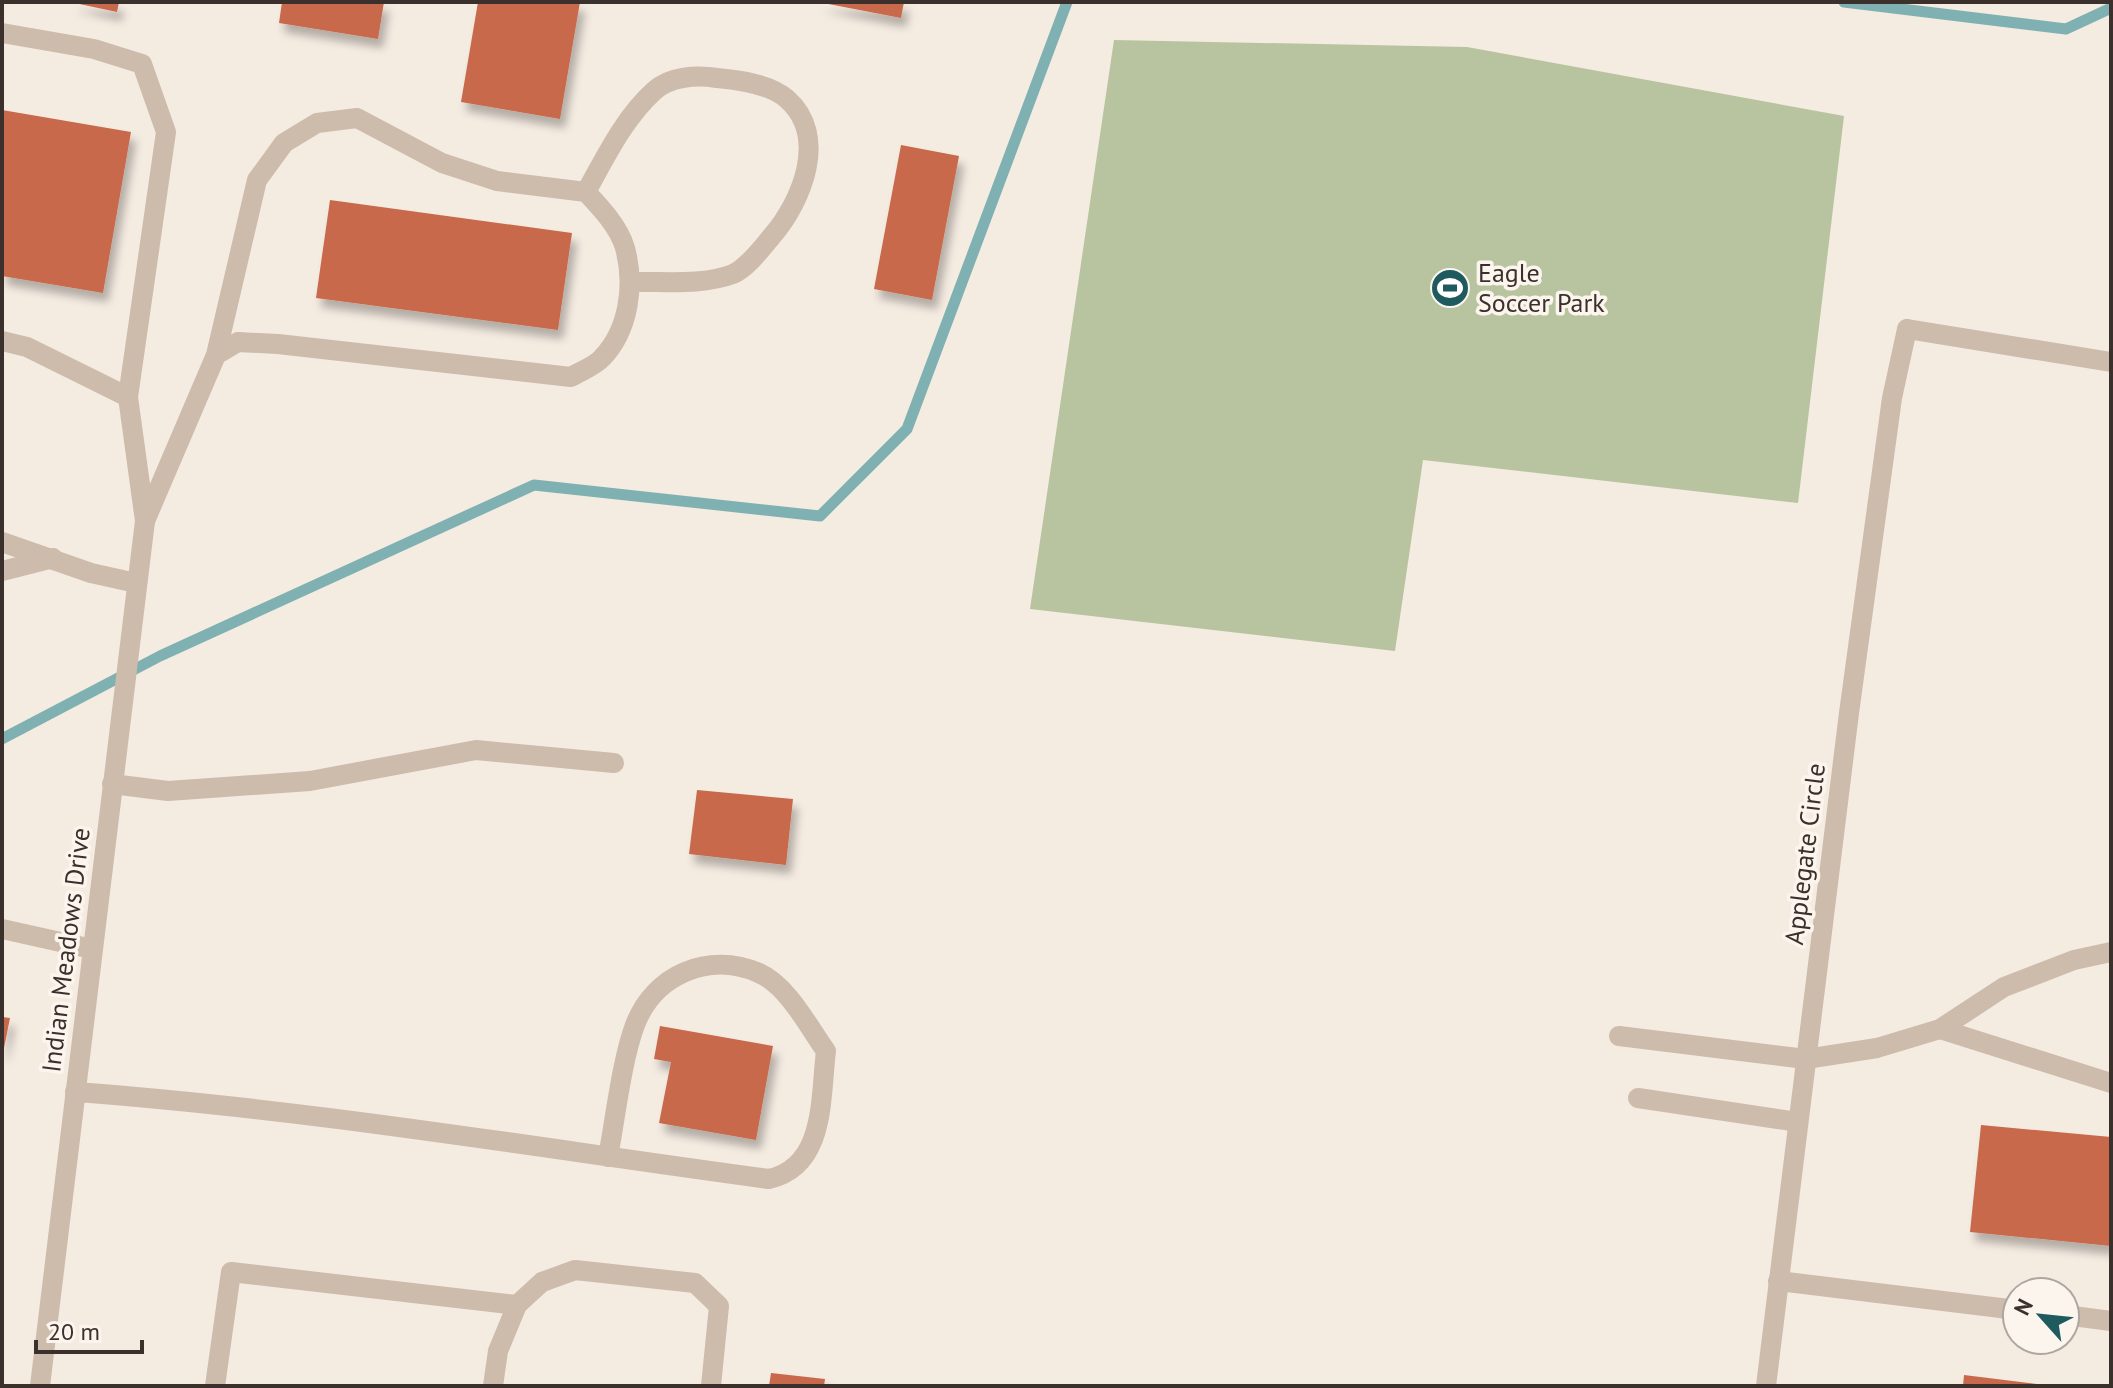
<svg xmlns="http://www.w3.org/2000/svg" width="2113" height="1388" font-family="'PT Sans',sans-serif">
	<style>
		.green { fill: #b8c4a0 }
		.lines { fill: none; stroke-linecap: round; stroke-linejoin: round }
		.stream { stroke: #7fb0b2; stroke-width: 11 }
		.building { fill: #c8694b; filter: url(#shadow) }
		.lane { stroke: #cdbbac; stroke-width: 20 }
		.street { stroke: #cdbbac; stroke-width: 20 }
		.labels { text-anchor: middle; stroke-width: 7; stroke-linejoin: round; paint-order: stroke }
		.poi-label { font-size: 26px; fill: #3b302b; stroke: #fbf5ee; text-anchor: start }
		.street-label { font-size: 26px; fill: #3b302b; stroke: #fbf5ee }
	</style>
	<defs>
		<filter id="shadow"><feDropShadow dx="5" dy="9" stdDeviation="4" flood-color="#0004"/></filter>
	</defs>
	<rect width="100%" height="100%" fill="#f4ebe1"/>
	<polygon class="green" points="1114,40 1467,47 1844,116 1798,503 1423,460 1395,651 1030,609"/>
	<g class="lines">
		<g class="stream">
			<polyline points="1844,2 2066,29 2111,8"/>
			<polyline points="2,739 160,656 534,485 820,516 907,429 1067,2"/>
		</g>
	</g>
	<g class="building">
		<polygon points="70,2 119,2 117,12"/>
		<polygon points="282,2 384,2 378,39 279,23"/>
		<polygon points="478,2 580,2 560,119 461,102"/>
		<polygon points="818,2 904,2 901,18"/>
		<polygon points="2,110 131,132 103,293 2,276"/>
		<polygon points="901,145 959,156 932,300 874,289"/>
		<polygon points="330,200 572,233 558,330 316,298"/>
		<polygon points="697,790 793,799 786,865 689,854"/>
		<polygon points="2,1017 10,1018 3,1053 2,1053"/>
		<polygon points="660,1026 773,1046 756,1140 659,1123 671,1062 654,1059"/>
		<polygon points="1981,1125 2111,1137 2111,1246 1970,1232"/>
		<polygon points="771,1373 825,1379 824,1386 769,1386"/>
		<polygon points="1964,1375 2037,1384 2037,1386 1963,1386"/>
	</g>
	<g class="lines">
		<g class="lane">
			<polyline points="2,33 94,49 142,64 166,132 128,397 145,521"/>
			<path d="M586,192C605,158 624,118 654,91C670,76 697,75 717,78C739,80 770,84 787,99C829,136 802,201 772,236C762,248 747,268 733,274C701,286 663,281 630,282"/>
			<polyline points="1907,329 2111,362"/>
			<polyline points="2,341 27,347 128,397"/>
			<path d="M145,521L216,355L238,342L278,344L571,377C581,371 595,366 602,358C629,330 635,285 625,248C619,227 601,208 586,192L497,181L442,163L357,118L317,123L284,143L257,180L216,355"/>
			<polyline points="2,542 91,573 136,583"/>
			<polyline points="2,571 53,558"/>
			<polyline points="112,784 168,791 310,781 476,750 614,763"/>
			<polyline points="2,929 92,949"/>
			<polyline points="1940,1029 2111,1083"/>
			<polyline points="1619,1036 1806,1059 1877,1048 1940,1029 2004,987 2074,960 2111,952"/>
			<path d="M75,1092C308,1109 538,1148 769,1179C826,1166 820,1098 826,1051C808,1026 788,986 759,973C708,951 654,975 635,1025C622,1059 615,1120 608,1157"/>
			<polyline points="1638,1098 1798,1122"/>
			<polyline points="1778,1281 2017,1310"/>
			<polyline points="2065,1315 2111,1321"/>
			<polyline points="215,1386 231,1272 517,1305"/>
			<polyline points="493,1386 498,1351 517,1305 542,1282 575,1270 695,1283 719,1306 711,1386"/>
		</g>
		<g class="street">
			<polyline points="40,1386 145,521"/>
			<polyline points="1766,1386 1849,713 1892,398 1907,329"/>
		</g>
	</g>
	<defs>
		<g id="stadium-disc" transform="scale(2)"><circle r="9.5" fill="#1f5a5e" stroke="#fbf5ee"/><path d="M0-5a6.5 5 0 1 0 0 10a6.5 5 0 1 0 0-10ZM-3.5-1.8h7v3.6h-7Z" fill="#fff"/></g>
	</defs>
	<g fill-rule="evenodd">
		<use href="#stadium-disc" x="1450" y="288"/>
	</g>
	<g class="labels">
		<g class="poi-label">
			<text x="1478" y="282">Eagle<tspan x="1478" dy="30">Soccer Park</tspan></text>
		</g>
		<g class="street-label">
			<text transform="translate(1805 854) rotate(-83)" y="9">Applegate Circle</text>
			<text transform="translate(66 950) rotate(-83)" y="9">Indian Meadows Drive</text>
		</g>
	</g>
	<rect width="2113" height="1388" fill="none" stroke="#3b302b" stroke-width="8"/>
	<g transform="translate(2041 1316) rotate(297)"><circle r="38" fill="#fbf5ee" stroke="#aea6a0" stroke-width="2"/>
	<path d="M0-6L14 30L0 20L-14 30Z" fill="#1f5a5e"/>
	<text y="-12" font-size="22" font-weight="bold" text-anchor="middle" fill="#3b302b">N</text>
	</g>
	<path d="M36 1340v12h106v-12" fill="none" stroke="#3b302b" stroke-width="4"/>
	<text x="48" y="1340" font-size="24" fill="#3b302b" stroke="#fbf5ee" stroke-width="6" paint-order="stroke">20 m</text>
</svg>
